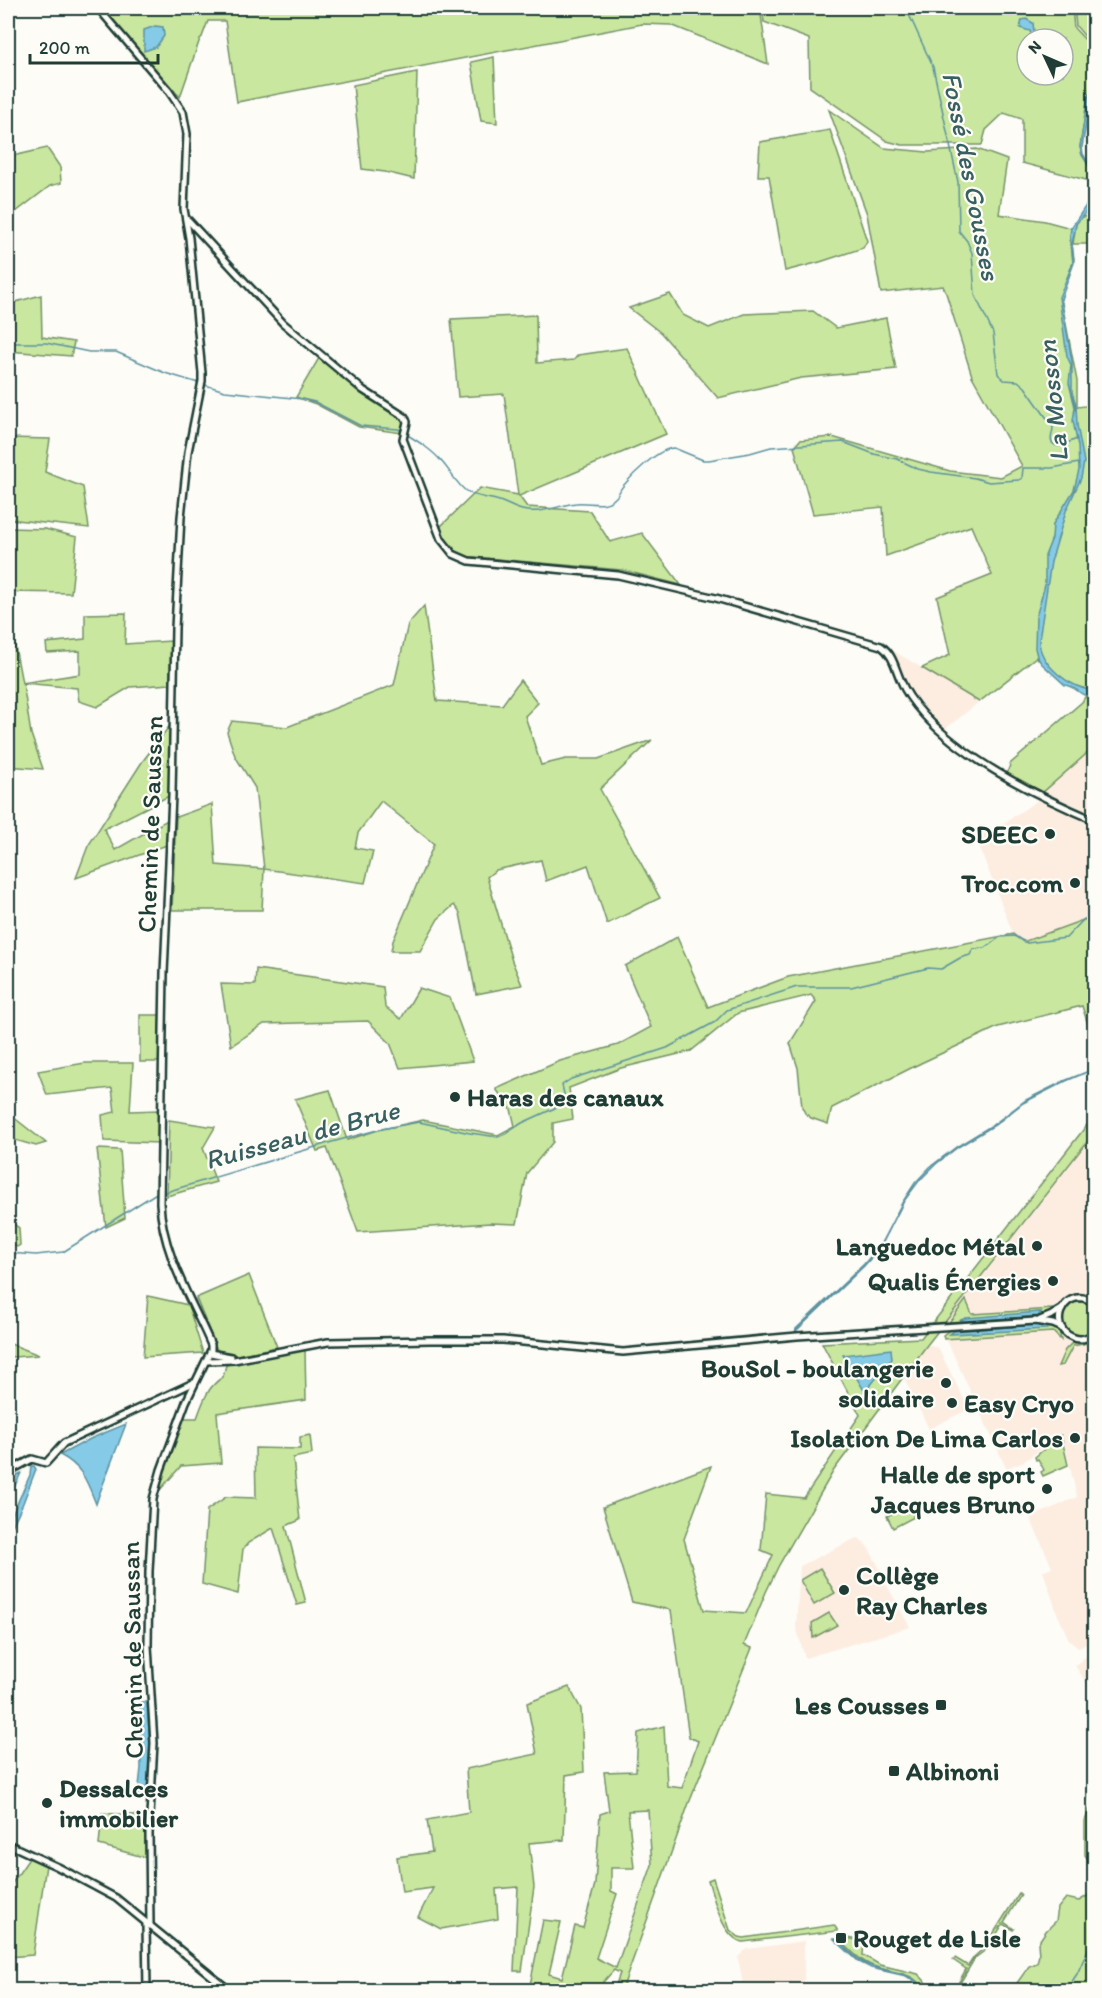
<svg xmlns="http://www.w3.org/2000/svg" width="1102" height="1998" font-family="Itim,sans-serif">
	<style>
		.built { fill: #fdede1 }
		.green { fill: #c9e79e; stroke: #749269; stroke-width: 1.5; fill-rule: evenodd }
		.water { fill: #85cae6; stroke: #5c929f; stroke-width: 1.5 }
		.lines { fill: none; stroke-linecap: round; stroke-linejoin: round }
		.stream { stroke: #5c929f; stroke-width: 1.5 }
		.secondary-casing { stroke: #1f3d34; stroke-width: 10 }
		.primary-casing { stroke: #1f3d34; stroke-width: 10 }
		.secondary { stroke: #fdfcf7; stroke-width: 5 }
		.primary { stroke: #fdfcf7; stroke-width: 5 }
		.poi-dot { fill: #1f3d34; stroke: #fdfcf7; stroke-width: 2 }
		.labels { text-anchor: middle; stroke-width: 4.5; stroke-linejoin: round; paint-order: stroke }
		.street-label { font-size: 26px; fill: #1f3d34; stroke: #fdfcf7 }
		.poi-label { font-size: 26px; font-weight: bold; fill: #1f3d34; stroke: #fdfcf7; text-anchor: end }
		.water-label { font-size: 27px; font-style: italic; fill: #386060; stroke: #fdfcf7 }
	</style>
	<rect width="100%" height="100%" fill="#fdfcf7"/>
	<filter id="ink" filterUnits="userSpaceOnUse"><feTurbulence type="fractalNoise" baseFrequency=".0167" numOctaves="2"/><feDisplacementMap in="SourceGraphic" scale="12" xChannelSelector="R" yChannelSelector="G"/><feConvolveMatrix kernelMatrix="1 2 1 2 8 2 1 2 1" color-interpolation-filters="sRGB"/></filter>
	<g filter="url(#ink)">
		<g class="built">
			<polygon points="889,648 922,668 979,702 943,731 913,699 903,682"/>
			<polygon points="1092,749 1094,749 1094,818 1042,793"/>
			<polygon points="1041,798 1094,823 1094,919 1083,920 1022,942 1013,934 975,836 1004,823"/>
			<polygon points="1094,1133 1094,1641 1078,1648 1069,1640 1057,1613 1043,1571 1052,1567 1030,1518 1077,1497 1062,1433 1022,1463 1006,1468 941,1328"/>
			<polygon points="927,1345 938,1348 969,1409 929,1429 903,1376"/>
			<polygon points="859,1538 868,1547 878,1565 884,1580 910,1627 805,1658 796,1627 800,1566 854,1539"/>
			<polygon points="1094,1649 1094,1694 1075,1666"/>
			<polygon points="804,1941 804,1990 744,1990 738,1957 747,1949"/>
		</g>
		<g class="green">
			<polygon points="101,8 760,8 768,64 671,25 642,24 237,102 225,21 208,21 202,37 200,39 180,97"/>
			<path d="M762,8H1072L1074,28L1089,44L1094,53V77L1087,102L1080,147L1082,155L1091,169L1090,181L1022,163V119L1004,113L986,130L982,145H902L887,141L810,87L809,39L764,22ZM1027,39H1063V75H1027Z"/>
			<polygon points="1074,8 1094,8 1094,47 1076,26"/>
			<polygon points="494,57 497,123 481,121 471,62"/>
			<polygon points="417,72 414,179 385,172 362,169 353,85"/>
			<path d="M829,110L884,148L927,152L977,149L1007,160L999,214L1045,221L1071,228L1070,243L1072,244L1074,259L1061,298L1077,381V407L1094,405V690C1075,690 1049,671 1036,657L979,702L922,668L950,655L937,597L992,575L971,526L886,556L883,507L813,514L794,447L800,440L832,437L950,471L1001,477L1022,466L972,376L946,293L943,286L881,293L867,214Z"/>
			<polygon points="830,130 867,241 863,248 820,262 785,271 769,176 758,176 760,142"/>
			<polygon points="47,148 60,167 61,183 50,186 8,218 8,157"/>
			<polygon points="1094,216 1094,244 1073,244 1076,224 1080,217"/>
			<polygon points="670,294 683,315 709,328 744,314 813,311 836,328 886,318 896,369 801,378 718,398 661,333 629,308"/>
			<polygon points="41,295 42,337 74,342 71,356 8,351 8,304"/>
			<path d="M536,315L537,363L574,360L578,355L627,348L666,434L519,496L527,507L590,511L610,542L642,533L681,585L622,570L461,556C449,549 445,541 439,528L480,488L518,495L504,394L458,397L451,319Z"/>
			<polygon points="319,358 373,400 403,419 405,428 402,433 359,427 316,404 296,397"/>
			<polygon points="8,438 50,439 45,472 83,487 89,528 8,519"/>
			<polygon points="8,528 45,529 77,537 71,593 8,592"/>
			<polygon points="424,606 437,701 502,705 520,680 538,703 525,716 541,765 566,759 598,759 652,740 600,789 660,898 607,924 588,865 546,881 541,860 496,870 487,877 512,961 522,985 476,994 460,913 454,905 438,919 420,951 391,951 393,941 434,844 381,801 358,833 355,848 373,851 365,883 264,869 262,910 172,910 176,817 212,804 216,865 264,869 255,788 235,756 227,732 232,721 287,727 394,685 408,624"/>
			<polygon points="8,610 22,683 80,674 80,651 47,653 46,643 85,639 85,614 126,613 125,644 171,641 170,684 130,687 97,707 79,701 77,688 23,683 31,734 43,769 8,766"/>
			<polygon points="1085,697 1094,697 1094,749 1092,749 1042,793 1006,775 1011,763 1082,702"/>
			<polygon points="171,724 169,796 104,829 115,850 169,819 167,845 76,878 88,846 142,762"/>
			<polygon points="1094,919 1094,1043 1082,1006 998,1027 921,1063 832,1108 828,1124 811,1118 805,1113 802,1107 798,1068 790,1043 816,1001 811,995 738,1013 691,1051 621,1068 569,1088 573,1119 553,1123 553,1142 527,1173 517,1224 490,1223 358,1232 327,1148 317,1151 295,1099 330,1090 347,1140 378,1130 423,1120 498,1135 515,1126 511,1109 496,1089 560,1061 618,1045 651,1027 625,966 677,937 708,1007 788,977 1013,934 1023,942 1083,920"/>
			<polygon points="256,969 383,987 385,1007 401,1019 419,988 450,998 473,1061 400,1068 390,1043 368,1021 264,1024 231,1046 221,984 255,985"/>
			<rect x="140" y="1015" width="20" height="47"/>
			<polygon points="85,1063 133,1063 130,1111 160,1110 159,1143 104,1141 102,1115 115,1112 112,1088 47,1095 38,1071"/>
			<polygon points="8,1113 46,1143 36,1146 8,1138"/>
			<path d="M1094,1116V1133L927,1345L834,1470L779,1565L766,1592L744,1645L752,1648L689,1803L622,1990H614L620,1973L614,1970L596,1990H529L543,1920L561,1922L549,1974L562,1978L575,1926L583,1928L595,1884L600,1814L609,1811L604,1772L636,1771L638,1733L664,1726L667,1786L682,1788L698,1741L689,1737L671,1610L632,1602L603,1507L711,1466L684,1539L704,1610L746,1613L773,1555L761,1550L766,1494L804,1498L860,1415L822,1343L921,1338ZM648,1810L652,1865L616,1968L596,1958L617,1894L611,1891V1868H634L628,1811Z"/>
			<polygon points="169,1120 215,1127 203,1148 216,1182 167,1196"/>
			<polygon points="97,1149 120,1150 125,1218 106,1227"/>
			<polygon points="12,1224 15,1225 19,1228 20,1245 17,1247 9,1243 9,1227"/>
			<polygon points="249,1275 277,1347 237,1355 218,1352 196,1298"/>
			<polygon points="148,1296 188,1305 203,1353 143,1357"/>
			<polygon points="966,1300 972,1314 1052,1309 1051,1314 1036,1318 947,1325"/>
			<circle cx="1080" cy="1318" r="17"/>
			<polygon points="1035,1324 1051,1325 1059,1330 1061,1340 1053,1332 944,1339 943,1335 951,1329"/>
			<polygon points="1094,1338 1092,1342 1073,1346 1063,1365 1058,1366 1065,1350 1073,1342 1084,1343"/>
			<polygon points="8,1343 39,1355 13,1357 8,1355"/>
			<path d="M305,1350L306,1400L217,1413L221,1463L181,1466L159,1491L170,1450L182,1418H197C203,1402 207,1387 223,1377L226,1365Z"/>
			<polygon points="310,1435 312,1454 293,1458 300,1520 286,1526 306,1603 297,1605 273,1528 248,1543 243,1549 238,1594 202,1584 207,1510 226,1497 256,1498 255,1448 300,1449 300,1437"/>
			<polygon points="1061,1435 1068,1465 1043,1476 1041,1472 1044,1470 1038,1459 1036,1460 1035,1457"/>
			<polygon points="908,1505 914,1517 893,1528 887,1516"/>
			<polygon points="820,1568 835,1593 814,1605 800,1580"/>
			<polygon points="829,1613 837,1625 813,1638 812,1623"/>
			<polygon points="569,1687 581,1709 584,1772 566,1775 564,1840 529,1843 534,1887 522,1971 514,1971 518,1887 496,1889 498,1919 441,1929 418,1917 433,1888 402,1892 397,1857 432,1852 427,1820 469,1812 466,1769 537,1754 527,1703"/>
			<polygon points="1094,1769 1094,1867 1085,1855 1085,1821 1091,1805 1089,1791 1090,1774"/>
			<polygon points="102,1813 148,1816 147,1858 99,1845"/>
			<polygon points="30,1857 46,1865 33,1955 8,1957 8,1889"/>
			<polygon points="1094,1874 1094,1990 1012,1990 1029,1966 1037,1963 1039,1955 1038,1943 1046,1931 1056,1921 1058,1908 1066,1898 1079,1901 1089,1895"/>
			<path d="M713,1878L730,1930L739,1937L744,1938L834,1925L838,1931L743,1942C722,1938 714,1898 708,1880Z"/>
			<polygon points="1019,1893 1021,1895 1004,1922 1014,1929 1013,1930 1003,1924 987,1949 975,1958 957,1988 956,1987 966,1969 953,1960 955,1958 968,1966 974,1957 985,1947"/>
			<path d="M846,1938L864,1941L863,1955L880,1965L918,1974L924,1980L930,1990H924C913,1970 892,1974 873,1966C860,1961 849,1949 839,1939Z"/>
		</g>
		<g class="water">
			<polygon points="1026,19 1033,23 1034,32 1041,39 1033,39 1030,31 1020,28 1022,20"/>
			<polygon points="155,26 163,27 164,36 156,47 144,51 144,30"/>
			<path d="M1094,77V85L1090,102L1082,147L1083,154L1092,169L1094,185L1093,203L1076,224L1072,244L1074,263L1061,299L1072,361V392L1076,405L1077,425L1084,462L1081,478L1066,511L1051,562L1039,640C1039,664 1071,690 1094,690V697C1079,697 1078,687 1065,685L1041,663L1037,656L1035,648L1036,617L1045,585V556L1052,538L1053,524L1074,490L1079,470L1078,446L1073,421L1075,407L1069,383L1071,365L1067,356L1059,297L1073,263L1070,236L1071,228L1089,201L1091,169L1082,155L1080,147L1087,102Z"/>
			<polygon points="1094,1069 1066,1081 1023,1103 995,1125 958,1147 936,1164 919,1181 904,1201 880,1248 864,1266 795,1332 796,1329 864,1264 880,1245 902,1203 915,1183 930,1167 956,1147 994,1124 1026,1100 1064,1081"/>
			<polygon points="1041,1312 1038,1316 962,1322 961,1320 966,1318"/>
			<polygon points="1036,1325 1048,1327 1047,1329 950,1334 954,1331"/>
			<polygon points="891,1349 892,1359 865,1392 843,1355"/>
			<path d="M126,1424L99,1495L96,1504C87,1482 83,1467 60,1455L92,1438Z"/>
			<polygon points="31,1466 34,1466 36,1469 23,1503 8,1535 8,1524 30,1475"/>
			<polygon points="21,1473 8,1500 8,1479"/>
			<polygon points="140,1702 147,1702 150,1744 147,1796 142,1797 138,1795 141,1768"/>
			<path d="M834,1939H837C845,1946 853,1956 861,1961C881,1974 911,1968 924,1990L916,1983L906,1976L871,1968L859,1962Z"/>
		</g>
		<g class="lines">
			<g class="stream">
				<path d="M906,8L933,67L958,182L959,231L967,241L972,253L975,295L993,333L998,374L1004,380L1018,381L1025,387L1053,427C1053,435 1046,444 1059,446L1077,439"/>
				<polyline points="8,343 46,343 89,352 116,352 165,373 225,391 302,399 315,402 361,426 398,429 402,431"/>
				<path d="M406,434C419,442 432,450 442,462C450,471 456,483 466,491C474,497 486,497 496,500C505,502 513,508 522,510C540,515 559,505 576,503C590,501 605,509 616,497C619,494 620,489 623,486C633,474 659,448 674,448L703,460H709L750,453L771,447L843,442L874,454L897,459L918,469L931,472L975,478L989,482L1019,480L1022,478L1023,468H1052L1079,463"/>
				<polyline points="166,1192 332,1142 381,1129 419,1122 470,1133 498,1137 505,1134 522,1123 566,1103 562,1085 571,1079 667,1048 715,1022 727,1010 797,987 851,987 928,968 941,969 960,958 970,955 973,949 985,948 1000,937 1014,936 1027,943 1066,938 1084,919 1094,919"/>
				<polyline points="8,1253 36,1255 63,1252 158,1192"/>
				<polyline points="1066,1990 1077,1974 1094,1936"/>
			</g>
			<g class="secondary-casing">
				<g id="secondary">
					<path d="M98,8L168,90L183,112L187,134L184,209L189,238L202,373V381L188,452L181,517L175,628L172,795L164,973L160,1203C162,1253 191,1299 211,1345V1350L186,1402L161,1470L153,1499L149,1571L148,1646L154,1743L149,1834L150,1926"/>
					<path d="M188,220L283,323L363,390L405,417L407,422L403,439L441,539L453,554L469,561L618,575L716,598L881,646C893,654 895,668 901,681C906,694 915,705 924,715C966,761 1037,796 1094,820"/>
					<polyline points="1040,1320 1052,1315 1062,1309"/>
					<polyline points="210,1353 231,1357"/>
					<polyline points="207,1361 234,1360 328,1342 430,1340 503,1340 623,1352 797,1336 1035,1321 1053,1324 1062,1328"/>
					<polyline points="8,1472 32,1459 46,1463 64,1443 193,1383"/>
					<polyline points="8,1844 58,1867 116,1898 229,1990"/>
					<polyline points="146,1923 147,1990"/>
				</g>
			</g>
			<g class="primary-casing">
				<path id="primary" d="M1094,1303C1068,1283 1044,1325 1072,1337C1080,1341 1088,1338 1094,1333"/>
			</g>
			<use href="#secondary" class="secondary"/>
			<use href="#primary" class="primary"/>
		</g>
	</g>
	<g class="poi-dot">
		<circle cx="1050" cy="834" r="6"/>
		<circle cx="1075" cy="883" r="6"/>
		<circle cx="455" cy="1097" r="6"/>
		<circle cx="1037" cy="1246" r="6"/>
		<circle cx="1053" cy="1281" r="6"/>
		<circle cx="946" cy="1383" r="6"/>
		<circle cx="952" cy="1403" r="6"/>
		<circle cx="1075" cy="1438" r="6"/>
		<circle cx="1047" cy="1489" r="6"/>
		<circle cx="844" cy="1590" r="6"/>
		<rect x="935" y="1699" width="12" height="12" rx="3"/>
		<rect x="888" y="1765" width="12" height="12" rx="3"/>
		<circle cx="47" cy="1803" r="6"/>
		<rect x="835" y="1932" width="12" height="12" rx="3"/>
	</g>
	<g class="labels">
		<g class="street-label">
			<text transform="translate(150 824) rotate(-88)" y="9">Chemin de Saussan</text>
			<text transform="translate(132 1650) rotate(-91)" y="9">Chemin de Saussan</text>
		</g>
		<g class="poi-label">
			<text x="1038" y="843">SDEEC</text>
			<text x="1063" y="892">Troc.com</text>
			<text x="467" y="1106" text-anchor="start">Haras des canaux</text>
			<text x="1025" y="1255">Languedoc Métal</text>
			<text x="1041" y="1290">Qualis Énergies</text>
			<text x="934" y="1377">BouSol - boulangerie<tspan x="934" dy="30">solidaire</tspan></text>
			<text x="964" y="1412" text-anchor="start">Easy Cryo</text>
			<text x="1063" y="1447">Isolation De Lima Carlos</text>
			<text x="1035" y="1483">Halle de sport<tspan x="1035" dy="30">Jacques Bruno</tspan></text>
			<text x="856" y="1584" text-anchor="start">Collège<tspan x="856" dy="30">Ray Charles</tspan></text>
			<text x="929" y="1714">Les Cousses</text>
			<text x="906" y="1780" text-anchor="start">Albinoni</text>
			<text x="59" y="1797" text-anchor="start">Dessalces<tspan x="59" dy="30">immobilier</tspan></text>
			<text x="853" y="1947" text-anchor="start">Rouget de Lisle</text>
		</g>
		<g class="water-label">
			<text transform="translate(971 176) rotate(79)" y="9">Fossé des Gousses</text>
			<text transform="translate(1053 401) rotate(-96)" y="9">La Mosson</text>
			<text transform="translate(302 1135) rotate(-15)" y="9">Ruisseau de Brue</text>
		</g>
	</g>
	<rect width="1102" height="1998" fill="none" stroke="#fdfcf7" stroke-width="30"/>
	<rect x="15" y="15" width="1072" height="1968" fill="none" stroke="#1f3d34" stroke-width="2" filter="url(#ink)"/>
	<g transform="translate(1045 57) rotate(314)"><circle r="28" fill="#fdfcf7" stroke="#a4b0a9" stroke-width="1.5"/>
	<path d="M0-4.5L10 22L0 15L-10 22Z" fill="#1f3d34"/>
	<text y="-9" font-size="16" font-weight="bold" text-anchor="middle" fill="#1f3d34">N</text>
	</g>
	<path d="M30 54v9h128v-9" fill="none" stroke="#1f3d34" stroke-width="3"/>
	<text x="39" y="54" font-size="18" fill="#1f3d34" stroke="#fdfcf7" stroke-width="4.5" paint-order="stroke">200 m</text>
</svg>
